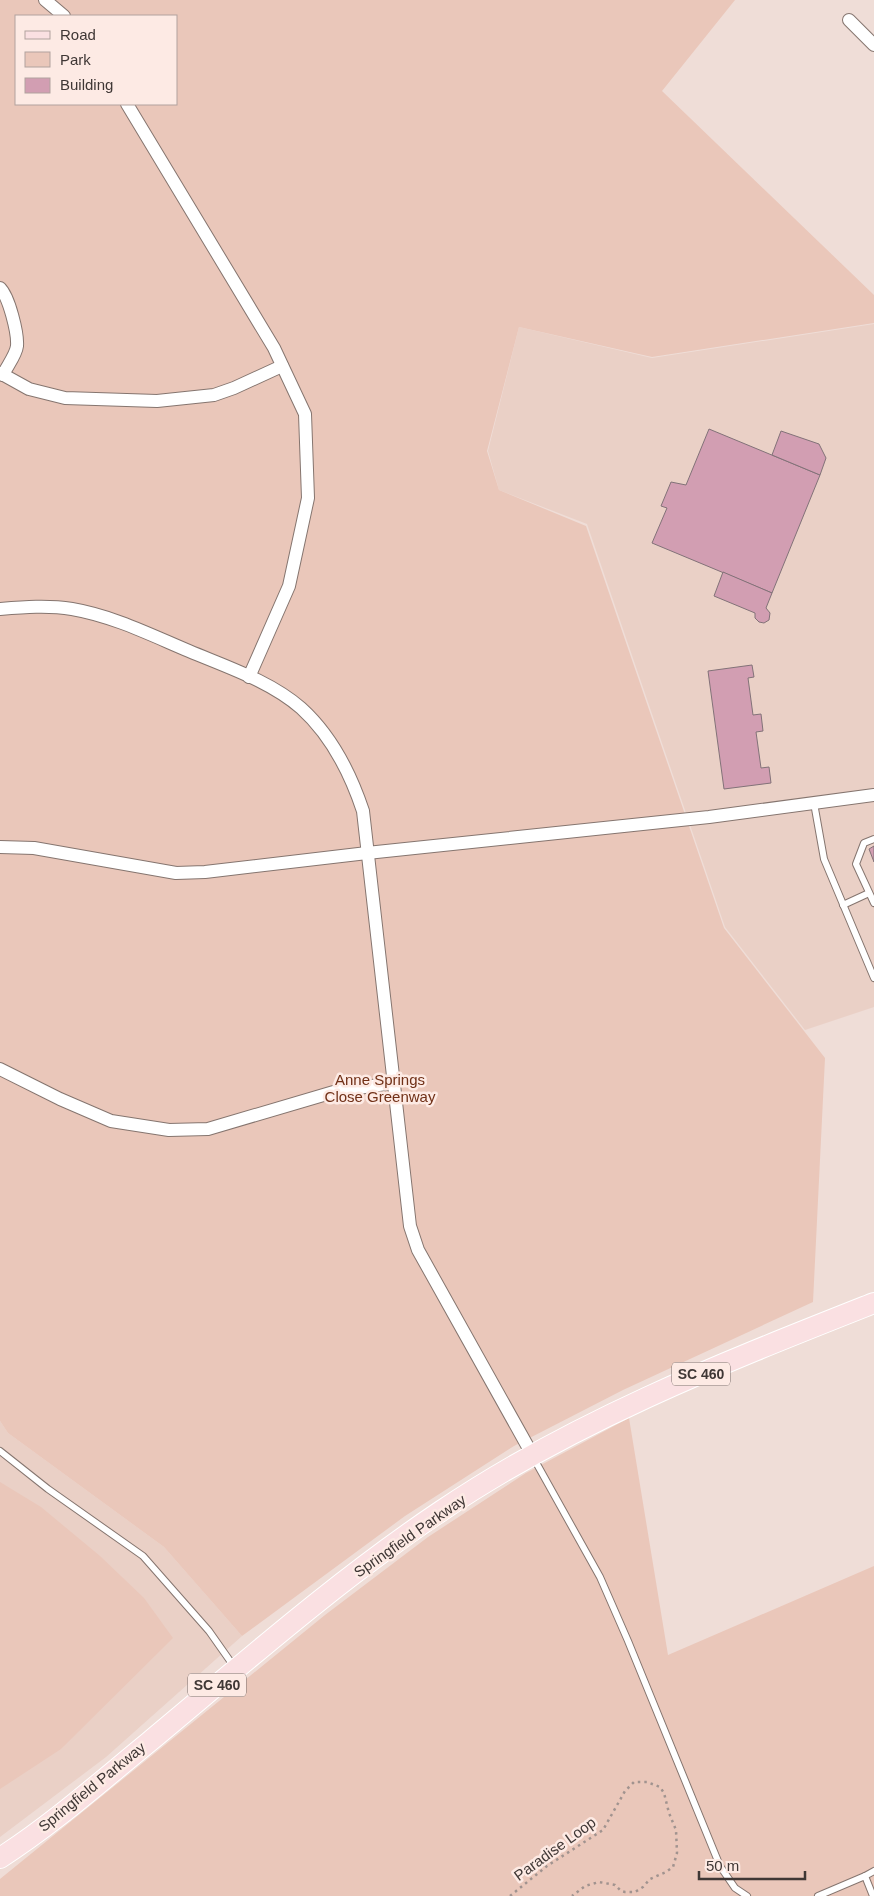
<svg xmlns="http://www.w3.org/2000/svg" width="874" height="1896" font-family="Arial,sans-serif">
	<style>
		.built { fill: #ead0c6 }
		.green { fill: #eac7ba; fill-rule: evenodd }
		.building { fill: #d29eb2; stroke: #827278 }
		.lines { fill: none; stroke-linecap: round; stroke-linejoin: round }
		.service-casing { stroke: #85756f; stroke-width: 8 }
		.minor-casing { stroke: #85756f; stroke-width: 14 }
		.primary-casing { stroke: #fff; stroke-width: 22 }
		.path { stroke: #a1938f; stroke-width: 2.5; stroke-dasharray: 2.5 4; stroke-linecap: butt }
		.service { stroke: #fff; stroke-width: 6 }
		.minor { stroke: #fff; stroke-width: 12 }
		.primary { stroke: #fae0e2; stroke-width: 20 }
		.labels { text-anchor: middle; stroke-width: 5; stroke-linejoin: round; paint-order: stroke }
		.shield { fill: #fdeae4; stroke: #786d6a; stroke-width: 1 }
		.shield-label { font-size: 14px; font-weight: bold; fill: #3f3735 }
		.park-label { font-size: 15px; fill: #703017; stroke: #fdeae4 }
		.street-label { font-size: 15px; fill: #3f3735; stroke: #fdeae4 }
	</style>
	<rect width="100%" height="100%" fill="#efddd7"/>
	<g class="built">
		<polygon points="874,324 874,1007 805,1030 725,927 587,524 499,490 488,451 519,327 652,358"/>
		<polygon points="0,1421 8,1433 164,1547 242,1636 106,1757 0,1837"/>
	</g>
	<g class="green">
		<path d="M0,0H735L662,91L874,295V323L652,357L519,327L487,451L499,490L586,526L724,928L825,1058L813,1302L623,1390L514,1446L405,1516L242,1636L164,1547L8,1433L0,1421ZM16,16H176V104H16Z"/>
		<polygon points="629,1418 668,1655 874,1566 874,1896 0,1896 0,1879 325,1615 428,1537 526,1473"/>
		<polygon points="0,1482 41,1507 100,1556 144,1598 173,1638 61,1749 0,1789"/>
	</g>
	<g class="building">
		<polygon points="709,429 820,475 772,593 652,543 667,508 661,506 671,482 686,485"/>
		<polygon points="781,431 819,444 826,458 820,475 772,455"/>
		<polygon points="723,572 772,593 766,608 770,613 769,620 764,623 759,622 755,618 755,613 714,596"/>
		<polygon points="752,665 754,677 748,678 753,715 761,714 763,731 756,732 761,768 769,767 771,783 724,789 708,671"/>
		<polygon points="874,846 874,862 869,849"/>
	</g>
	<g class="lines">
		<g class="service-casing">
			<g id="service">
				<polyline points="814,803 824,859 874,978"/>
				<polyline points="874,839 864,843 856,864 874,903"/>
				<polyline points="843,905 869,893"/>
				<polyline points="0,1451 48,1489 143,1556 209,1631 235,1668"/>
				<polyline points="533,1457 600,1577 628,1641 720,1866 735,1888 747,1896"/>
				<polyline points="865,1876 874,1871"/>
				<polyline points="818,1896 865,1876 873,1896"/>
			</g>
		</g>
		<g class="minor-casing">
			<g id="minor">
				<polyline points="45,0 64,16"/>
				<polyline points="849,20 874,45"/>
				<polyline points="127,104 274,348 305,414 308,498 289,586 249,677"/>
				<path d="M0,288C9,297 18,333 17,346C16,355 7,366 3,375"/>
				<polyline points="0,373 29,389 65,398 157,401 214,395 234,388 282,366"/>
				<path d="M0,609C24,607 48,605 72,609C113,616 151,635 189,651C227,667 270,681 301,708C332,736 350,772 363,811L410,1226L418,1250L533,1456"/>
				<polyline points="0,847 34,848 176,873 205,872 367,853 709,817 874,795"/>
				<polyline points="0,1069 60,1099 111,1121 169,1130 208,1129 337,1091 393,1083"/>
			</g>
		</g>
		<g class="primary-casing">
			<path id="primary" d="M0,1858C53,1824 100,1782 149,1742C244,1663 338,1580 441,1511C574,1421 725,1362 874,1303"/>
		</g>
		<polyline class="path" points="510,1896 547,1866 603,1830 625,1791 634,1782 647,1782 660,1787 664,1793 669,1813 676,1830 677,1853 673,1867 666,1872 650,1879 643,1887 635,1892 625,1892 621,1891 615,1885 599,1882 585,1886 572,1896"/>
		<use href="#service" class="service"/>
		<use href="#minor" class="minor"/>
		<use href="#primary" class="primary"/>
	</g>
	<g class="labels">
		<g class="shield">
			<rect x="672" y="1362.5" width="58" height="23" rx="4"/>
			<rect x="188" y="1673.5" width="58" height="23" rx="4"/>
		</g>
		<g class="shield-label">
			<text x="701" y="1379">SC 460</text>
			<text x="217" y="1690">SC 460</text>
		</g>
		<g class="park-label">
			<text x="380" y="1085">Anne Springs<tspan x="380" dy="17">Close Greenway</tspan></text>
		</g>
		<g class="street-label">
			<text transform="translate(410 1536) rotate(-35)" y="5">Springfield Parkway</text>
			<text transform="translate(92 1787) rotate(-39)" y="5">Springfield Parkway</text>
			<text transform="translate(555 1849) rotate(-36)" y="5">Paradise Loop</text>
		</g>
	</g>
	<rect x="15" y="15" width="162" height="90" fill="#fdeae4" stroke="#b1a29e"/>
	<rect x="25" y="31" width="25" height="8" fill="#fae0e2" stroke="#b1a29e"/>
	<text x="60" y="40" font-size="15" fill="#3f3735">Road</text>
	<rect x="25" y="52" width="25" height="15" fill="#eac7ba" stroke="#b1a29e"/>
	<text x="60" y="65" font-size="15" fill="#3f3735">Park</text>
	<rect x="25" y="78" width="25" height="15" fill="#d29eb2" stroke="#b1a29e"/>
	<text x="60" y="90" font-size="15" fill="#3f3735">Building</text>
	<path d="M699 1871v8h106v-8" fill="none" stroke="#3f3735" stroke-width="2.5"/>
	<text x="706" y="1871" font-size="15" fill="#3f3735" stroke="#fdeae4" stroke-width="4" paint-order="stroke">50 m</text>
</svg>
